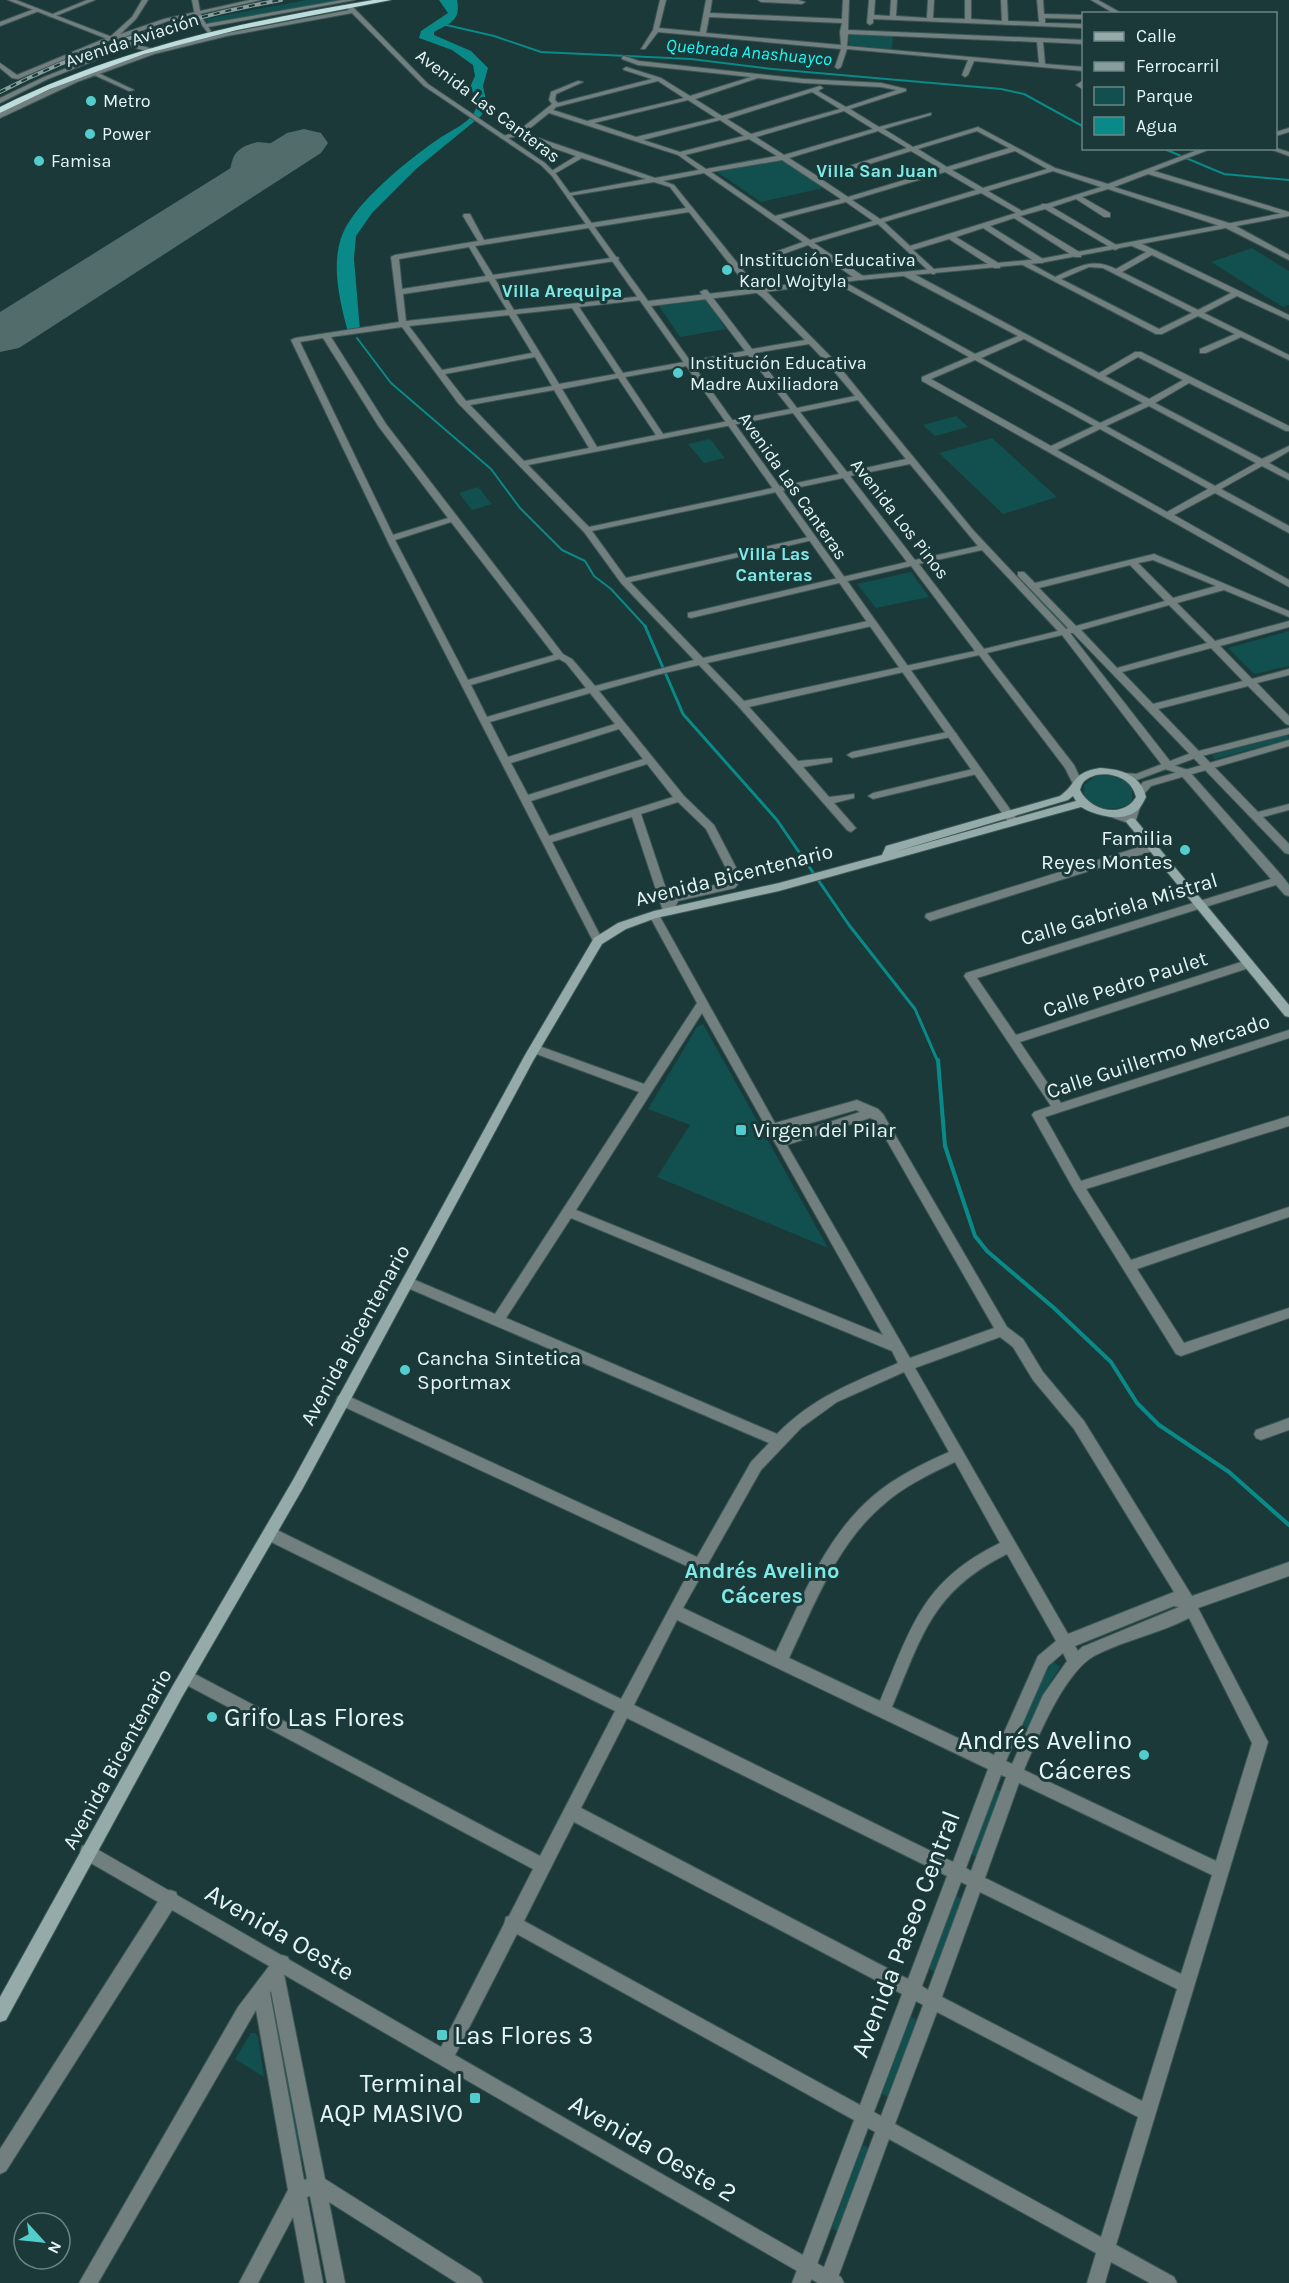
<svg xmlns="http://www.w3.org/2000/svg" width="1289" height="2283" font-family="Karla,sans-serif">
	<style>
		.green { fill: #11504f }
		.water { fill: #098a88 }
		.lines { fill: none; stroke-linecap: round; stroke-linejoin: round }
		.stream-far2 { stroke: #098a88; stroke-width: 2 }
		.stream-far1 { stroke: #098a88; stroke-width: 3 }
		.stream { stroke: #098a88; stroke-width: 4 }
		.taxiway { fill: #516c6a; fill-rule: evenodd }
		.runway { fill: #516c6a; fill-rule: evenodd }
		.minor-casing { stroke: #3b5756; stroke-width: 2 }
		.tertiary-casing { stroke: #3b5756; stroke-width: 2 }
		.secondary-casing { stroke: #3b5756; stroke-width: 2 }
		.trunk-casing { stroke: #3b5756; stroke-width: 2 }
		.minor { fill: #727f7f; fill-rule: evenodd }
		.tertiary { fill: #727f7f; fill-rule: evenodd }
		.secondary { fill: #95abaa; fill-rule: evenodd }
		.trunk { fill: #bcdbda; fill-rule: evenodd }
		.rail-casing { stroke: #879e9d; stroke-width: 4 }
		.rail { stroke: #1b3938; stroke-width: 2; stroke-dasharray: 6; stroke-linecap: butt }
		.poi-dot { fill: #53cdcb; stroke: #1b3938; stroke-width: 2 }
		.labels { text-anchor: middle; stroke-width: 6; stroke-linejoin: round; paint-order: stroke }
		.far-street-label { font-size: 18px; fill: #e5f6f6; stroke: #1b3938 }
		.far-water-label { font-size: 18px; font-style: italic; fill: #1bfbf8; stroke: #1b3938 }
		.far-poi-label { font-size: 18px; fill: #e5f6f6; stroke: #1b3938; text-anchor: start }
		.far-neighbourhood-label { font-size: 18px; font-weight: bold; fill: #7eeae7; stroke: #1b3938 }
		.poi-label { font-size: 21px; fill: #e5f6f6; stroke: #1b3938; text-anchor: start }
		.street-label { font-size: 21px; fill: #e5f6f6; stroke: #1b3938 }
		.neighbourhood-label { font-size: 22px; font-weight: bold; fill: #7eeae7; stroke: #1b3938 }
		.near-poi-label { font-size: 26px; fill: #e5f6f6; stroke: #1b3938; text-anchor: start }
		.near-street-label { font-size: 26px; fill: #e5f6f6; stroke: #1b3938 }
	</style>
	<rect width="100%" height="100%" fill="#1b3938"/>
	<g class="green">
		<polygon points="307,0 341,0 209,24 205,19"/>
		<polygon points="849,35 893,36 892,49 849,45"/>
		<polygon points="782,159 823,188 761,202 717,172"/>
		<polygon points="1252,248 1289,271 1289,305 1283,307 1211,262"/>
		<polygon points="706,300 726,329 680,337 659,306"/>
		<polygon points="956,416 968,427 935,436 923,425"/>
		<polygon points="992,438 1057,497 1003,514 939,453"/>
		<polygon points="710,439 725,458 704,463 688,444"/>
		<polygon points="478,487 492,504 472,510 459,493"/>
		<polygon points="911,572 929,597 876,608 857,584"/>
		<polygon points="1289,631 1289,666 1254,674 1228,648"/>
		<polygon points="1288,735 1289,739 1215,759 1212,755"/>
		<path d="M1096,776C1110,774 1122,777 1132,788V801C1118,815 1080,810 1084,785Z"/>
		<polygon points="703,1024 828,1248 657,1177 690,1125 648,1109 697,1027"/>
		<polygon points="1053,1661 1060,1667 1045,1691 1019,1749 1013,1746 1038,1687"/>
		<polygon points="996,1789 1002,1792 977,1857 971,1854"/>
		<polygon points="956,1896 962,1899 935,1972 929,1969"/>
		<polygon points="911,2017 917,2020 888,2097 882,2094"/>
		<polygon points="279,2021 305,2157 299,2159 273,2023"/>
		<polygon points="251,2033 255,2033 258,2037 264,2077 235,2059"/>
		<polygon points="863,2145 869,2148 838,2232 832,2228"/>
	</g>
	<path class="water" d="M439,0H457C461,20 451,23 434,32V35L471,51L488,68L483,86L487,105L481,116L416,169L372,213L356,236L354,259L360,331L348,332C340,302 330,264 343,233C356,202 409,159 437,140C449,131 466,125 474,113C479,104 475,95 470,87L475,76L473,65L452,50L419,38L421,31L448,13Z"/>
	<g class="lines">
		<g class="stream-far2">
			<polyline points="442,24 494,36 541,52 691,59 772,69 1001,89 1024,94 1084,127"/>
			<polyline points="1162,148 1224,174 1289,180"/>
			<polyline points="357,338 391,383 491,469 520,508 562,550 585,561 594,576 611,589 646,627"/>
		</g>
		<polyline class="stream-far1" points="645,626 683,714 777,820 849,925 915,1009 938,1062"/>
		<polyline class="stream" points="938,1060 945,1146 975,1236 987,1251 1054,1308 1111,1362 1137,1403 1159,1425 1229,1472 1289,1525"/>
		<path class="taxiway" d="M258,142L287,145L301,154L294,167L260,180H247L240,193H226L223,189C237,165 223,150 258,142ZM258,153L280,156L279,159L248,171L251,158Z"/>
		<polygon class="runway" points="304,129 321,133 328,143 321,153 19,348 0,352 0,312 287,133"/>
		<g class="minor-casing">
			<g id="minor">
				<polygon points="87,0 95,0 53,17 48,16"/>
				<polygon points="142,0 148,0 136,19 114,40 110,40 18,79 12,78 0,68 0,63 17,75 111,36 132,17"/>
				<polygon points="192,0 198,0 201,16 206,24 342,0 355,0 208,27 211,31 208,33 195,16"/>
				<path d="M660,0H666L659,28L700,32L706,0H712L710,13L842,19L843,0H849L848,30L1084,40V44L1043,42L1045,64L1084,67V71L974,61L968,75L965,77L962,75L968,60L847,49L841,67L838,69L835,67L841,49L658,32L645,49H641L653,30ZM709,17L842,23L840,32L841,45L706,33ZM848,34L1037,42L1039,63L847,46Z"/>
				<polygon points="758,0 798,0 805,2 802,4 761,2"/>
				<polygon points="869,0 875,0 874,15 890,16 891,0 897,0 896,16 927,18 928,0 934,0 933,18 965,19 965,0 971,0 971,19 1002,21 1001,0 1007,0 1008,21 1039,22 1037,0 1043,0 1044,14 1084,15 1084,19 1045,18 1045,23 1084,24 1084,28 873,19 873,23 870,25 867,23"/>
				<polygon points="1091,0 1098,0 1123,14 1115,14"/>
				<polygon points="37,8 39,11 0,26 0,22"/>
				<polygon points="117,39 120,41 106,56 48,79 0,103 0,98 44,77 102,54"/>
				<path d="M624,56L639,61L804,79L881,83L906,89V91L850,109L879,127L931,113V115L884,129L913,147L978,127L1055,168L1108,184L1203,148H1213L1154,171L1289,212V216L1285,215L1148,174L1114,187L1232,224L1289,255V260L1226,228L1108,189L1082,197L1110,213V217H1104L1076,199L1052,207L1118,246L1119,248L1115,250L1045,209L1020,216L1081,253V257H1075L1014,218L990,226L1043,259V263H1037L983,228L956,237L1000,264V268H994L949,239L913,250L935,270V274H932L878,224L814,243L863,276V280H857L808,245L742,269L752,281L768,293L833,359L973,530L1066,629L1068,628L1018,576V572H1024L1035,583L1154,554L1289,611V617L1224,590L1177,603L1215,641L1289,621V627L1220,646L1252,679L1289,669V675L1257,683L1289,716V725L1286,724L1248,686L1158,709L1258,812L1289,804V810L1263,817L1289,844V854L1285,853L1073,633H1070L1173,765L1188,770L1283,877L1289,885V896L1285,895L1276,885L977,978L1016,1035L1244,961H1252L1254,964L1252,967L1020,1042L1061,1103L1289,1030V1038L1045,1117L1081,1181L1289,1116V1126L1086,1189L1131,1260L1289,1207V1217L1137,1269L1184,1343L1289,1308V1318L1181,1356L1176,1354L1074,1190L1032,1115L1034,1112L1051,1106L964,976L966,973L1271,879L1180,774L1165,769L1062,635L987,653L1074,765L1082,782L1081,784H1073L1065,768L979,655L749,707L798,761L832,758V762L803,767L829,797L854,794V798L834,803L856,828L851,832L847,830L739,707L699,665L656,675L599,691L684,796L714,825L742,879L735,888L678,901L672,914L668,915L663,911L632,817L552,842L603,941L598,945L593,941L390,546L291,340L295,338L399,322L391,257L395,255L478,241L463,216L464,214H470L484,240L686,208L670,187L654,182L568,196L567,195L570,193L646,179L582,158L554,174H550V172L576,156L519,136L503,139L500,137L517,132L552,104L549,100L551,92L578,81L583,82L556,94L555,100L558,103L652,79L624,70L623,69L626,67L661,78L690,96L751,77L638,65L622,59V57ZM758,78L804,83L881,87L897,90L846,107L818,91L823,88L820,86L722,116L695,99ZM658,81L684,98L587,121L553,110L556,107ZM812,92L840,109L751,134L727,119ZM688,100L716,118L636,137L594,123ZM844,111L873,129L784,155L756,137ZM549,113L678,155L699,170L655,178L524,133ZM720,120L744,136L680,152L643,140ZM878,131L907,148L817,176L789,158ZM977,131L1009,148L947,167L918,149ZM749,139L777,156L706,169L685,155ZM911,151L941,169L848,197L821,179ZM1015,151L1047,169L983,188L952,170ZM782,160L841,199L775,216L711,172ZM1053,171L1101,187L1047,204H1042L1041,205L1022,211L988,191ZM945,172L976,190L880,219L852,200ZM704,173L803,242L739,265L674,185L663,181ZM981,193L1016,213L910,246L884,222ZM846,202L873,221L810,240L780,219ZM689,212L746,285L762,297L805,340L752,349L707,290H704L700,292L745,351L623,373L579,307L641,300L645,298L644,296L514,310L495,279L615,261L619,259L618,257L493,275L475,246ZM469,247L486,276L402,289L399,259ZM489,281L507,310L406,321L403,294ZM572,308L616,374L559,384L516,314ZM509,315L532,353L442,370L409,326ZM402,327L458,403L584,532L621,583L694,660L595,686L572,659L563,654L386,424L331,337ZM323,338L379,427L448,518L393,535L300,342ZM809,344L827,363L855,396L797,408L755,353ZM748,355L790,409L663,434L625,377ZM535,357L552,386L466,401L445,374ZM618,378L656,435L597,447L562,389ZM554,390L589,448L524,461L470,405ZM858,400L906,459L847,472L800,412ZM793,413L839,474L589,527L528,465ZM910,464L978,546L915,560L850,476ZM843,478L907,562L688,613V617L691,618L911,566L975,651L744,701L707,663L872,626L877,623L872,620L703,658L630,582L813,540V536L626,578L592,531ZM451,522L554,655L468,680L395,540ZM982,550L1058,631L984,649L919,564ZM1153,560L1216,586L1173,598L1138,563ZM1130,565L1165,601L1076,626L1039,588ZM1169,605L1207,643L1117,668L1081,630ZM1211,648L1243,681L1153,704L1122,672ZM559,659L566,663L586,688L487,717L471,685ZM590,693L615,724L508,757L490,722ZM619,729L643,759L528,795L511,763ZM647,764L673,797L549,836L531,801ZM678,802L706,829L731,878L728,882L674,894L669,898L641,814Z"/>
				<polygon points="92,72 96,72 134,90 129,91 92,74"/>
				<polygon points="1084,80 1084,90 1076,85"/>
				<polygon points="1289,128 1289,132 1276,136 1276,132"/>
				<polygon points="1267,148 1276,148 1289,152 1289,156"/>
				<path d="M1132,242H1138L1289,315V320L1237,296L1204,313L1289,355V360L1241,337L1206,353H1200V349L1235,334L1198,316L1162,334H1156L1019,263L1026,261L1055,277C1078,267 1092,257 1116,269L1146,252L1132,246ZM1152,255L1231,293L1198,310L1122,272ZM1089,267L1103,268L1192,313L1159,329L1061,279Z"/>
				<path d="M904,272H910L1099,373L1135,352H1141L1289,426V431H1286L1189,383L1155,403L1262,459L1289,446V451L1269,463L1289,474V480L1262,466L1221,489L1289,526V533L1215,493L1174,515L1289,580V587L922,381V377L969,357L832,281L839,279L975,354L1018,336L904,276ZM1024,339L1143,403L1100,423L981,358ZM1138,357L1183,380L1149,399L1105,376ZM975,360L1094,426L1051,446L931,379ZM1149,406L1256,463L1215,486L1106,426ZM1100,429L1208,489L1167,512L1057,450Z"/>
				<polygon points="952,731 957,734 955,736 852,758 847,755 852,752"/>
				<polygon points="977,768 981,769 981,773 873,799 868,796 873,793"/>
				<polygon points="1152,843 1156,844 1157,847 1156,850 930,921 925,917 926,914"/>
				<path d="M654,911L659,915L775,1123L857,1100L878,1109L883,1114L1007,1327L1023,1339L1043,1372L1084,1421L1192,1596L1289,1562V1576L1198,1608L1268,1742L1116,2245L1174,2277L1177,2283H1150L1111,2262L1105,2283H1087L1096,2253L889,2139L836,2283H818L875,2132L868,2128L810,2283H792L854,2120L517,1934L451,2063L445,2065L439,2063L437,2057L439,2051L504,1924L506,1917L509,1916L533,1869L181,1682L179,1677L181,1672L186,1670L191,1672L540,1856L615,1711L265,1539L263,1534L265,1529L270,1527L275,1529L621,1699L691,1568L338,1404L336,1400L338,1396L343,1394L348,1396L697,1557L751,1462L769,1443L403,1286L402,1282L403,1278L408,1277L495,1314L639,1092L531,1052L529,1049L531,1046H539L644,1084L697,1003L649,915ZM702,1013L883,1335L576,1210ZM856,1110L860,1112L783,1137L780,1132ZM870,1118L875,1120L994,1328L910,1358L787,1145ZM571,1218L892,1351L898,1363C852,1383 813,1397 777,1434L506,1318ZM1000,1337L1013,1347L1033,1380L1074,1429L1174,1592L1068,1634L915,1368ZM904,1372L949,1452C922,1464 895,1477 873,1496C825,1537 803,1597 776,1652L683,1608L761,1470L801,1428L837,1402ZM955,1462L1000,1543C922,1581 912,1626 880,1701L789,1658C815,1604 836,1545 883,1505C904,1486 930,1474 955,1462ZM1007,1554L1056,1641L1038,1656L994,1755L892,1707C922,1636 932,1591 1007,1554ZM1174,1606L1179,1607L1082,1647L1078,1651L1075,1646ZM1189,1618L1252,1743L1216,1861L1024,1770C1037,1739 1064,1673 1094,1656C1124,1640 1159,1634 1189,1618ZM677,1620L988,1769L953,1862L634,1705ZM1063,1653L1067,1661L1043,1695L1012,1764L1006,1761L1048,1666ZM627,1718L947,1876L908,1979L581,1808ZM1001,1775L1006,1777L971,1871L966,1868ZM1019,1783L1212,1875L1181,1974L985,1878ZM574,1822L902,1994L860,2105L524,1921ZM961,1882L967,1885L928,1990L922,1986ZM980,1892L1177,1989L1142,2101L942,1997ZM916,2001L923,2005L881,2116L874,2112ZM937,2012L1138,2117L1101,2237L895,2124Z"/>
				<polygon points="1289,1418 1289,1430 1261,1440 1256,1438 1254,1434 1256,1430"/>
				<polygon points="170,1890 176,1892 178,1898 176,1904 6,2171 0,2174 0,2149 164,1892"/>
				<path d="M282,1955L288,1957L290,1963L284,1974L325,2179L480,2277L483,2283H457L329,2202L345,2283H327L310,2196L307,2197L323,2283H305L293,2217L258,2283H239L288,2190L256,2010L98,2283H79L238,2007L276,1957ZM271,1991L307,2179L304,2180L270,1993Z"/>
			</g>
		</g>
		<g class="tertiary-casing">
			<g id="tertiary">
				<path d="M8,0H16L112,37L164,19L250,0H261L168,21L119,39L156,50L227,33L349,10L346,6L351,5L428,84L545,163L556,174L648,301L860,276L1040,259L1289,212V216L1040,263L860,280L651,306L1017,819L1018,821L1017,823H1009L552,176L541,165L424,86L352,13L227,36L154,54L77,82L0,118V113C48,89 98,68 149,52L110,40Z"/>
				<polygon points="1289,728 1289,734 1198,757 1137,780 1125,779 1120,776 1125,773 1136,774 1191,753"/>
				<polygon points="1289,740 1289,746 1151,786 1144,794 1136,794 1135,792 1143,782"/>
				<polygon points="1135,804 1140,807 1135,823 1131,824 1108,816 1107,814 1112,811 1127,816 1131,805"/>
				<polygon points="88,1844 841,2277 844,2283 818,2283 82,1858 80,1852 82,1846"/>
			</g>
		</g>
		<g class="secondary-casing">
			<g id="secondary">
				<path d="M1100,768C1121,769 1141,775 1146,797C1144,801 1141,807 1138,810C1123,823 1096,816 1081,807L779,891L656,918L626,929L602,944L533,1061L303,1488L182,1697L6,2020L0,2022V1997L172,1687L293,1480L525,1055L594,938L618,923L654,911L779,883L882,855L886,846L1060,796C1079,782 1071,773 1100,768ZM1096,775C1113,772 1132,779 1136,797C1123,819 1090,811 1080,790C1082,781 1087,778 1096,775ZM1073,796L1076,801L894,852L1068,800Z"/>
				<polygon points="1131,818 1135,819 1289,1005 1289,1017 1285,1016 1127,823 1126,821"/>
			</g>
		</g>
		<g class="trunk-casing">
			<path id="trunk" d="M373,0H391L237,30L144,54L50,89L0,113V107C120,48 241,22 373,0Z"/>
		</g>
		<use href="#minor" class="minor"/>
		<use href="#tertiary" class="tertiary"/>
		<use href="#secondary" class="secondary"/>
		<use href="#trunk" class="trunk"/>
		<g class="rail-casing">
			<path id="rail" d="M0,92C90,46 182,18 281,0"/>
		</g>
		<use href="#rail" class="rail"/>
	</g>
	<g class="poi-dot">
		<circle cx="91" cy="101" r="6"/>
		<circle cx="90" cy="134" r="6"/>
		<circle cx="39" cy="161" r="6"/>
		<circle cx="727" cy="270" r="6"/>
		<circle cx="678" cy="373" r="6"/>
		<circle cx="1185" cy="850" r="6"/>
		<rect x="735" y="1124" width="12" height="12" rx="3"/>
		<circle cx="405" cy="1370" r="6"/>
		<circle cx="212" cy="1717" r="6"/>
		<circle cx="1144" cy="1755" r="6"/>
		<rect x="436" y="2029" width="12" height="12" rx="3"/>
		<rect x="469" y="2092" width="12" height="12" rx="3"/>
	</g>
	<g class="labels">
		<g class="far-street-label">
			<text transform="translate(132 40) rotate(-18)" y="6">Avenida Aviación</text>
			<text transform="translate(488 106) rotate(37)" y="6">Avenida Las Canteras</text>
			<text transform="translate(793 486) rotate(55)" y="6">Avenida Las Canteras</text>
			<text transform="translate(900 519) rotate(52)" y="6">Avenida Los Pinos</text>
		</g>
		<g class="far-water-label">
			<text transform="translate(749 52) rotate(5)" y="6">Quebrada Anashuayco</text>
		</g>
		<g class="far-poi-label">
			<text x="103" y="107">Metro</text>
			<text x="102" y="140">Power</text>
			<text x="51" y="167">Famisa</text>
			<text x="739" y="266">Institución Educativa<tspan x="739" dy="21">Karol Wojtyla</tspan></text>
			<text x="690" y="369">Institución Educativa<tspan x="690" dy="21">Madre Auxiliadora</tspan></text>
		</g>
		<g class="far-neighbourhood-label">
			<text x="877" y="177">Villa San Juan</text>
			<text x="562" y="297">Villa Arequipa</text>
			<text x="774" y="560">Villa Las<tspan x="774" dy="21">Canteras</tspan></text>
		</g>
		<g class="poi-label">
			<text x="1173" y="845" text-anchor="end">Familia<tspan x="1173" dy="24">Reyes Montes</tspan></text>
			<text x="753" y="1137">Virgen del Pilar</text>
			<text x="417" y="1365">Cancha Sintetica<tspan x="417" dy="24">Sportmax</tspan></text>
		</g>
		<g class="street-label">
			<text transform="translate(734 875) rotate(-14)" y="7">Avenida Bicentenario</text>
			<text transform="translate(1119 909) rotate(-17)" y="7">Calle Gabriela Mistral</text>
			<text transform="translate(1125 984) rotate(-18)" y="7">Calle Pedro Paulet</text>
			<text transform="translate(1158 1056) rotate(-18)" y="7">Calle Guillermo Mercado</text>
			<text transform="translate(355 1335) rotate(-61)" y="7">Avenida Bicentenario</text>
			<text transform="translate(117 1759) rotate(-61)" y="7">Avenida Bicentenario</text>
		</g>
		<g class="neighbourhood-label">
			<text x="762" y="1578">Andrés Avelino<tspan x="762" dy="25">Cáceres</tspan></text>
		</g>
		<g class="near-poi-label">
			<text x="224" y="1726">Grifo Las Flores</text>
			<text x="1132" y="1749" text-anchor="end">Andrés Avelino<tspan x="1132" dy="30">Cáceres</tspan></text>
			<text x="454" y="2044">Las Flores 3</text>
			<text x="463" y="2092" text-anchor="end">Terminal<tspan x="463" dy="30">AQP MASIVO</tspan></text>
		</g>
		<g class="near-street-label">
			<text transform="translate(280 1932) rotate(30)" y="9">Avenida Oeste</text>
			<text transform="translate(905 1934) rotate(-69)" y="9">Avenida Paseo Central</text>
			<text transform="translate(653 2148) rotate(30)" y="9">Avenida Oeste 2</text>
		</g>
	</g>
	<rect x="1082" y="12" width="195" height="138" fill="#1b3938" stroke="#6c8584" stroke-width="1.5"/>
	<rect x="1094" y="32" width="30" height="9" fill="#95abaa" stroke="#6c8584" stroke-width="1.5"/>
	<text x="1136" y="42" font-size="18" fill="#e5f6f6">Calle</text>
	<rect x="1094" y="62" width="30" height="9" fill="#879e9d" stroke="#6c8584" stroke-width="1.5"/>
	<text x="1136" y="72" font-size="18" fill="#e5f6f6">Ferrocarril</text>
	<rect x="1094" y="87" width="30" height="18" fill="#11504f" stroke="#6c8584" stroke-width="1.5"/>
	<text x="1136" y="102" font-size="18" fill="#e5f6f6">Parque</text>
	<rect x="1094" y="117" width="30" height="18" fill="#098a88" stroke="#6c8584" stroke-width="1.5"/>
	<text x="1136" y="132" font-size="18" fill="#e5f6f6">Agua</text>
	<g transform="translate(42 2241) rotate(117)"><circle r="28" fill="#1b3938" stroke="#6c8584" stroke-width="1.5"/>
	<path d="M0-4.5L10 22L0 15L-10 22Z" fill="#53cdcb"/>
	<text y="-9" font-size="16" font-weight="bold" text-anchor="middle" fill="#e5f6f6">N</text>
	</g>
</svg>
